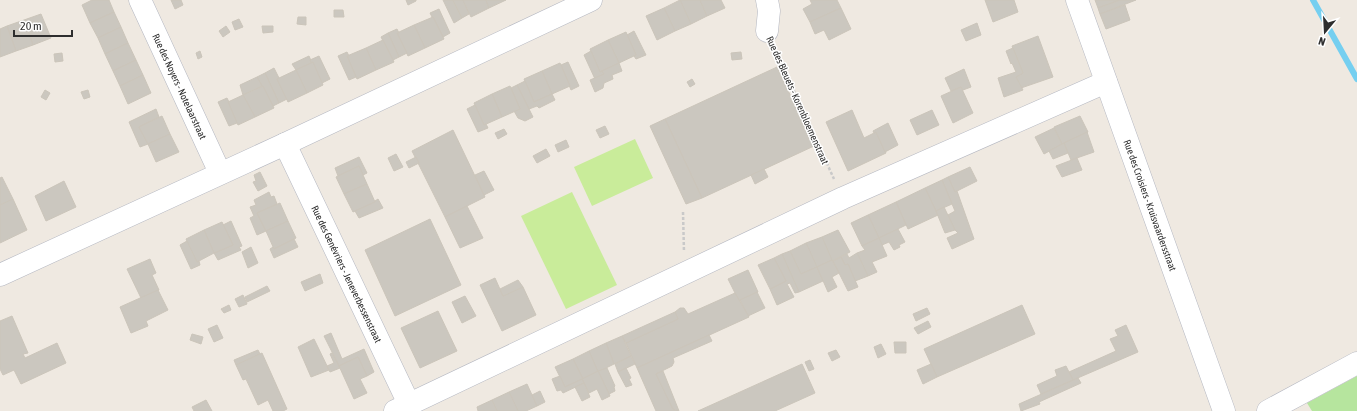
<svg xmlns="http://www.w3.org/2000/svg" width="1357" height="411" font-family="'Asap Condensed',sans-serif">
	<style>
		.green { fill: #b6e59e }
		.pitch { fill: #c9ec9a }
		.lines { fill: none; stroke-linecap: round; stroke-linejoin: round }
		.stream { stroke: #75cff0; stroke-width: 6 }
		.building { fill: #cbc7bf; stroke: #cbc5ba }
		.street-casing { stroke: #b4b7c1; stroke-width: 23 }
		.secondary-casing { stroke: #b4b7c1; stroke-width: 23 }
		.path { stroke: #c9c9c9; stroke-width: 2.5; stroke-dasharray: 3 2; stroke-linecap: butt }
		.street { stroke: #fff; stroke-width: 22 }
		.secondary { stroke: #fff; stroke-width: 22 }
		.labels { text-anchor: middle; stroke-width: 3; stroke-linejoin: round; paint-order: stroke }
		.street-label { font-size: 10px; fill: #2e2e2e; stroke: #fff }
	</style>
	<rect width="100%" height="100%" fill="#efe9e1"/>
	<polygon class="green" points="1357,376 1357,411 1312,411 1307,403"/>
	<g class="pitch">
		<polygon points="635,139 653,178 592,206 574,167"/>
		<polygon points="572,192 617,285 566,309 521,216"/>
	</g>
	<g class="lines">
		<polyline class="stream" points="1313,0 1357,79"/>
	</g>
	<g class="building">
		<polygon points="92,0 109,0 114,12 90,23 82,5"/>
		<polygon points="171,0 181,0 183,5 175,9"/>
		<polygon points="406,0 416,0 416,1 408,5"/>
		<polygon points="443,0 453,0 462,18 454,23"/>
		<polygon points="453,0 463,0 469,14 462,18"/>
		<polygon points="463,0 486,0 489,8 471,17"/>
		<polygon points="486,0 506,0 489,8"/>
		<polygon points="680,0 700,0 707,16 691,24"/>
		<polygon points="680,0 691,24 675,31 664,8"/>
		<polygon points="700,0 721,0 725,8 707,16"/>
		<polygon points="810,0 837,0 841,8 810,22 803,9 812,4"/>
		<polygon points="985,0 1014,0 1018,12 993,22"/>
		<polygon points="1095,0 1120,0 1098,8"/>
		<polygon points="1120,0 1136,0 1100,14 1098,8"/>
		<polygon points="1125,5 1130,20 1106,29 1100,14"/>
		<polygon points="664,8 675,31 657,40 646,16"/>
		<polygon points="841,8 851,29 829,40 824,30 815,34 810,22"/>
		<polygon points="439,9 450,33 443,37 433,17 432,17 430,13"/>
		<polygon points="334,10 343,10 344,17 334,17"/>
		<polygon points="114,12 121,27 98,38 90,23"/>
		<polygon points="41,14 51,38 33,45 24,20"/>
		<polygon points="298,17 306,17 306,25 297,24"/>
		<polygon points="433,17 444,39 425,48 414,25"/>
		<polygon points="239,19 243,27 235,30 232,22"/>
		<polygon points="24,20 33,45 16,51 7,26"/>
		<polygon points="977,23 981,35 966,41 961,30"/>
		<polygon points="414,25 425,48 408,56 397,33"/>
		<polygon points="7,26 16,51 0,57 0,29"/>
		<polygon points="226,26 230,32 223,37 219,31"/>
		<polygon points="262,26 273,26 273,32 263,33"/>
		<polygon points="121,27 128,43 105,54 98,38"/>
		<polygon points="397,29 399,33 397,33 407,53 399,57 388,33"/>
		<polygon points="634,31 646,55 636,59 634,56 636,55 627,35"/>
		<polygon points="626,32 636,55 619,63 608,40"/>
		<polygon points="388,33 399,57 393,60 381,37"/>
		<polygon points="1038,36 1053,77 1021,88 1016,77 1023,73 1012,46"/>
		<polygon points="383,40 394,62 376,70 366,48"/>
		<polygon points="608,40 619,63 600,72 590,49"/>
		<polygon points="128,43 136,60 113,71 105,54"/>
		<polygon points="366,48 376,70 357,79 347,56"/>
		<polygon points="1013,48 1023,73 1016,77 1023,90 1004,97 998,78 1016,72 1012,63 1011,64 1006,51"/>
		<polygon points="200,51 202,57 198,59 196,53"/>
		<polygon points="591,51 600,72 602,71 604,74 595,79 584,55"/>
		<polygon points="347,52 349,56 347,56 356,77 349,80 338,56"/>
		<polygon points="741,52 742,59 732,60 731,53"/>
		<polygon points="62,53 63,61 55,62 54,54"/>
		<polygon points="309,56 312,63 296,70 292,64"/>
		<polygon points="319,56 330,79 322,83 310,60"/>
		<polygon points="136,60 143,75 120,86 113,71"/>
		<polygon points="313,62 323,85 307,93 296,70"/>
		<polygon points="568,62 579,86 571,90 561,65"/>
		<polygon points="560,63 570,86 552,94 542,71"/>
		<polygon points="619,63 622,71 612,75 613,79 604,83 603,88 595,92 590,80 604,74 602,71"/>
		<polygon points="777,67 814,146 702,198 665,119"/>
		<polygon points="274,68 279,78 277,79 287,99 279,103 265,73"/>
		<polygon points="964,69 971,87 963,90 961,87 951,91 945,78"/>
		<polygon points="296,70 307,93 288,102 277,79"/>
		<polygon points="542,71 552,94 534,102 524,79"/>
		<polygon points="265,73 279,103 273,106 257,77"/>
		<polygon points="143,75 151,93 128,104 120,86"/>
		<polygon points="257,77 262,86 243,95 240,85"/>
		<polygon points="692,79 695,84 690,87 687,82"/>
		<polygon points="525,81 534,102 552,94 555,100 539,108 537,106 529,109 517,85"/>
		<polygon points="517,85 533,117 525,121 518,118 514,111 520,109 511,88"/>
		<polygon points="263,86 274,108 255,117 243,95"/>
		<polygon points="510,86 520,109 502,117 492,94"/>
		<polygon points="961,87 973,113 953,123 941,96"/>
		<polygon points="45,90 50,93 46,100 41,97"/>
		<polygon points="88,90 90,97 84,99 81,92"/>
		<polygon points="492,94 502,117 484,125 474,103"/>
		<polygon points="243,95 255,117 238,125 228,102"/>
		<polygon points="227,98 229,102 228,102 237,123 229,126 218,102"/>
		<polygon points="475,105 484,125 486,124 488,128 478,132 467,109"/>
		<polygon points="156,109 159,117 139,127 148,144 140,147 129,122"/>
		<polygon points="852,110 864,138 876,132 886,153 848,171 826,122"/>
		<polygon points="932,110 939,125 917,135 910,120"/>
		<polygon points="162,116 170,134 148,144 139,127"/>
		<polygon points="1080,116 1088,132 1062,144 1054,127"/>
		<polygon points="665,119 702,198 686,204 650,126"/>
		<polygon points="888,123 898,145 885,152 876,132 874,133 873,131"/>
		<polygon points="605,126 609,134 600,138 596,130"/>
		<polygon points="1054,128 1062,144 1044,154 1035,137"/>
		<polygon points="504,129 507,134 498,139 495,133"/>
		<polygon points="453,130 485,197 445,217 412,151"/>
		<polygon points="1087,132 1094,152 1071,160 1064,143"/>
		<polygon points="170,134 179,152 156,162 148,144"/>
		<polygon points="566,140 569,147 558,152 555,145"/>
		<polygon points="1064,143 1068,153 1053,159 1049,151"/>
		<polygon points="546,149 550,156 537,163 533,156"/>
		<polygon points="396,154 403,167 394,171 388,158"/>
		<polygon points="359,157 367,173 363,175 359,166 338,176 335,168"/>
		<polygon points="416,157 419,163 409,168 406,162"/>
		<polygon points="1077,158 1082,170 1062,177 1056,166"/>
		<polygon points="359,166 367,184 344,194 336,177"/>
		<polygon points="970,167 977,181 955,192 948,177"/>
		<polygon points="764,169 768,177 755,184 751,175"/>
		<polygon points="484,171 494,190 484,195 475,175"/>
		<polygon points="260,172 267,186 258,191 253,182 256,181 254,175"/>
		<polygon points="2,177 13,199 0,205 0,178"/>
		<polygon points="948,177 955,192 957,191 974,239 952,249 947,238 958,233 955,230 948,215 955,211 942,180"/>
		<polygon points="942,180 952,204 936,211 925,188"/>
		<polygon points="64,181 76,207 46,221 35,196"/>
		<polygon points="367,184 375,202 353,212 344,194"/>
		<polygon points="925,188 938,215 908,229 896,202"/>
		<polygon points="269,192 271,197 274,196 277,204 257,213 266,231 257,235 250,218 254,216 250,207 256,205 254,200"/>
		<polygon points="13,199 27,230 0,243 0,205"/>
		<polygon points="378,199 383,208 359,218 355,211 375,202 375,201"/>
		<polygon points="896,202 906,225 879,238 868,215"/>
		<polygon points="280,203 288,221 266,231 257,213"/>
		<polygon points="467,206 483,238 460,248 445,217"/>
		<polygon points="944,207 955,230 945,233 936,211"/>
		<polygon points="868,215 879,238 862,246 851,223"/>
		<polygon points="430,219 461,285 395,316 365,250"/>
		<polygon points="231,221 242,246 239,247 241,250 218,260 214,253 233,245 223,225"/>
		<polygon points="288,221 296,238 274,249 266,231"/>
		<polygon points="222,222 233,245 214,253 204,230"/>
		<polygon points="898,229 905,242 899,245 900,247 894,250 889,242 882,245 879,238"/>
		<polygon points="204,230 214,253 197,262 186,239"/>
		<polygon points="838,230 850,252 832,261 822,237"/>
		<polygon points="822,237 832,260 817,267 806,243"/>
		<polygon points="879,238 887,256 872,262 877,272 868,276 857,253 865,250 862,246"/>
		<polygon points="294,239 298,247 274,258 270,249 273,247 274,249"/>
		<polygon points="187,241 197,262 199,261 200,265 191,269 180,245"/>
		<polygon points="806,243 817,267 801,274 790,251"/>
		<polygon points="251,247 258,263 248,268 242,252"/>
		<polygon points="790,251 801,274 817,267 823,281 799,292 782,254"/>
		<polygon points="857,253 868,276 855,281 848,264 845,265 841,257 847,254 849,258"/>
		<polygon points="782,254 799,292 795,293 790,283 787,284 794,297 777,305 770,289 786,281 774,258"/>
		<polygon points="841,257 845,265 848,264 858,287 848,291 833,261"/>
		<polygon points="774,258 786,281 770,289 758,265"/>
		<polygon points="150,259 156,273 152,275 159,290 141,298 127,269"/>
		<polygon points="832,260 839,273 832,277 837,287 828,292 817,267"/>
		<polygon points="748,270 758,292 739,301 728,279"/>
		<polygon points="320,274 323,283 305,291 301,282"/>
		<polygon points="495,278 503,296 523,287 536,315 502,331 480,285"/>
		<polygon points="518,280 523,287 503,296 500,289"/>
		<polygon points="267,286 270,291 247,302 245,297"/>
		<polygon points="158,290 168,310 146,321 148,326 131,333 120,307"/>
		<polygon points="757,292 765,308 748,316 740,300"/>
		<polygon points="735,293 749,317 637,368 626,343 678,319 675,312 680,308 684,308 688,314"/>
		<polygon points="243,295 247,304 239,307 235,299"/>
		<polygon points="465,296 476,316 462,323 452,302"/>
		<polygon points="229,305 231,310 224,313 221,309"/>
		<polygon points="1022,305 1035,334 937,377 924,349"/>
		<polygon points="927,308 930,314 916,321 913,314"/>
		<polygon points="438,311 457,351 420,368 401,328"/>
		<polygon points="675,312 678,319 626,343 622,336"/>
		<polygon points="12,316 28,353 23,354 25,358 57,343 66,363 21,384 14,370 3,375 0,369 0,321"/>
		<polygon points="928,321 931,327 918,334 914,328"/>
		<polygon points="217,325 223,338 214,342 208,329"/>
		<polygon points="1126,325 1138,352 1073,380 1069,372 1116,351 1110,339 1118,336 1115,330"/>
		<polygon points="331,333 342,359 364,349 374,372 367,376 358,357 339,366 324,336"/>
		<polygon points="192,334 203,337 201,344 190,340"/>
		<polygon points="709,335 712,341 673,358 674,362 672,366 656,374 673,409 677,411 656,411 637,368"/>
		<polygon points="622,336 631,356 614,364 606,343"/>
		<polygon points="314,339 329,370 311,377 298,347"/>
		<polygon points="894,342 906,342 906,353 895,353"/>
		<polygon points="606,343 614,364 598,372 589,351"/>
		<polygon points="881,344 886,354 878,358 874,347"/>
		<polygon points="258,350 260,354 236,365 234,360"/>
		<polygon points="836,350 840,357 832,361 828,353"/>
		<polygon points="589,351 598,372 583,379 573,359"/>
		<polygon points="262,353 287,409 283,411 273,411 268,400 258,405 246,379 243,380 236,365"/>
		<polygon points="332,353 340,368 330,372 327,366 334,363 330,354"/>
		<polygon points="631,356 635,364 618,372 615,364"/>
		<polygon points="358,357 367,376 360,379 367,393 354,399 339,366"/>
		<polygon points="573,359 583,379 565,387 555,367"/>
		<polygon points="810,360 814,369 809,371 805,362"/>
		<polygon points="802,364 815,393 775,411 698,411"/>
		<polygon points="931,364 937,377 923,384 917,370"/>
		<polygon points="1066,366 1073,380 1041,394 1037,385 1057,376 1055,370"/>
		<polygon points="607,368 615,386 614,387 615,391 609,394 598,371"/>
		<polygon points="626,368 631,378 629,379 632,385 626,387 618,372"/>
		<polygon points="598,371 610,396 602,400 597,389 589,393 582,379"/>
		<polygon points="663,371 679,411 673,409 656,374"/>
		<polygon points="560,376 565,387 582,379 584,383 563,393 561,390 557,391 552,379"/>
		<polygon points="1078,378 1081,383 1039,402 1040,404 1021,411 1019,404"/>
		<polygon points="584,383 590,397 582,401 575,387"/>
		<polygon points="527,384 537,406 526,411 518,411 509,392"/>
		<polygon points="540,391 545,402 537,406 532,395"/>
		<polygon points="509,392 518,411 497,411 492,400"/>
		<polygon points="206,400 212,411 194,411 192,407"/>
		<polygon points="492,400 497,411 478,411 477,407"/>
	</g>
	<g class="lines">
		<g class="street-casing">
			<g id="street">
				<path id="s1" d="M140,0L220,173"/>
				<polyline points="767,31 769,11 767,0"/>
				<path id="s2" d="M285,144L409,404"/>
				<polyline points="0,275 285,144 591,0"/>
				<polyline points="395,411 843,198 1106,82"/>
				<polyline points="1268,411 1357,363"/>
			</g>
		</g>
		<g class="secondary-casing">
			<g id="secondary">
				<path id="s3" d="M1077,0L1224,411"/>
			</g>
		</g>
		<g class="path">
			<polyline points="775,49 834,179"/>
			<polyline points="683,212 684,252"/>
		</g>
		<use href="#street" class="street"/>
		<use href="#secondary" class="secondary"/>
	</g>
	<g class="labels">
		<g class="street-label">
			<text dy="4" stroke="none"><textPath href="#s1" startOffset="95">Rue des Noyers - Notelaarstraat</textPath></text>
			<text transform="translate(798 100) rotate(66)" y="4">Rue des Bleuets - Korenbloemenstraat</text>
			<text dy="4" stroke="none"><textPath href="#s3" startOffset="218">Rue des Croisiers - Kruisvaardersstraat</textPath></text>
			<text dy="4" stroke="none"><textPath href="#s2" startOffset="144">Rue des Genévriers - Jeneverbessenstraat</textPath></text>
		</g>
	</g>
	<g transform="translate(1325 32) rotate(198)" stroke="#ffffff" stroke-width="3" paint-order="stroke">
	<path d="M0-3L7 15L0 10L-7 15Z" fill="#2e2e2e"/>
	<text y="-6" font-size="11" font-weight="bold" text-anchor="middle" fill="#2e2e2e">N</text>
	</g>
	<path d="M14 30v6h58v-6" fill="none" stroke="#2e2e2e" stroke-width="2"/>
	<text x="20" y="30" font-size="12" fill="#2e2e2e" stroke="#ffffff" stroke-width="3" paint-order="stroke">20 m</text>
</svg>
